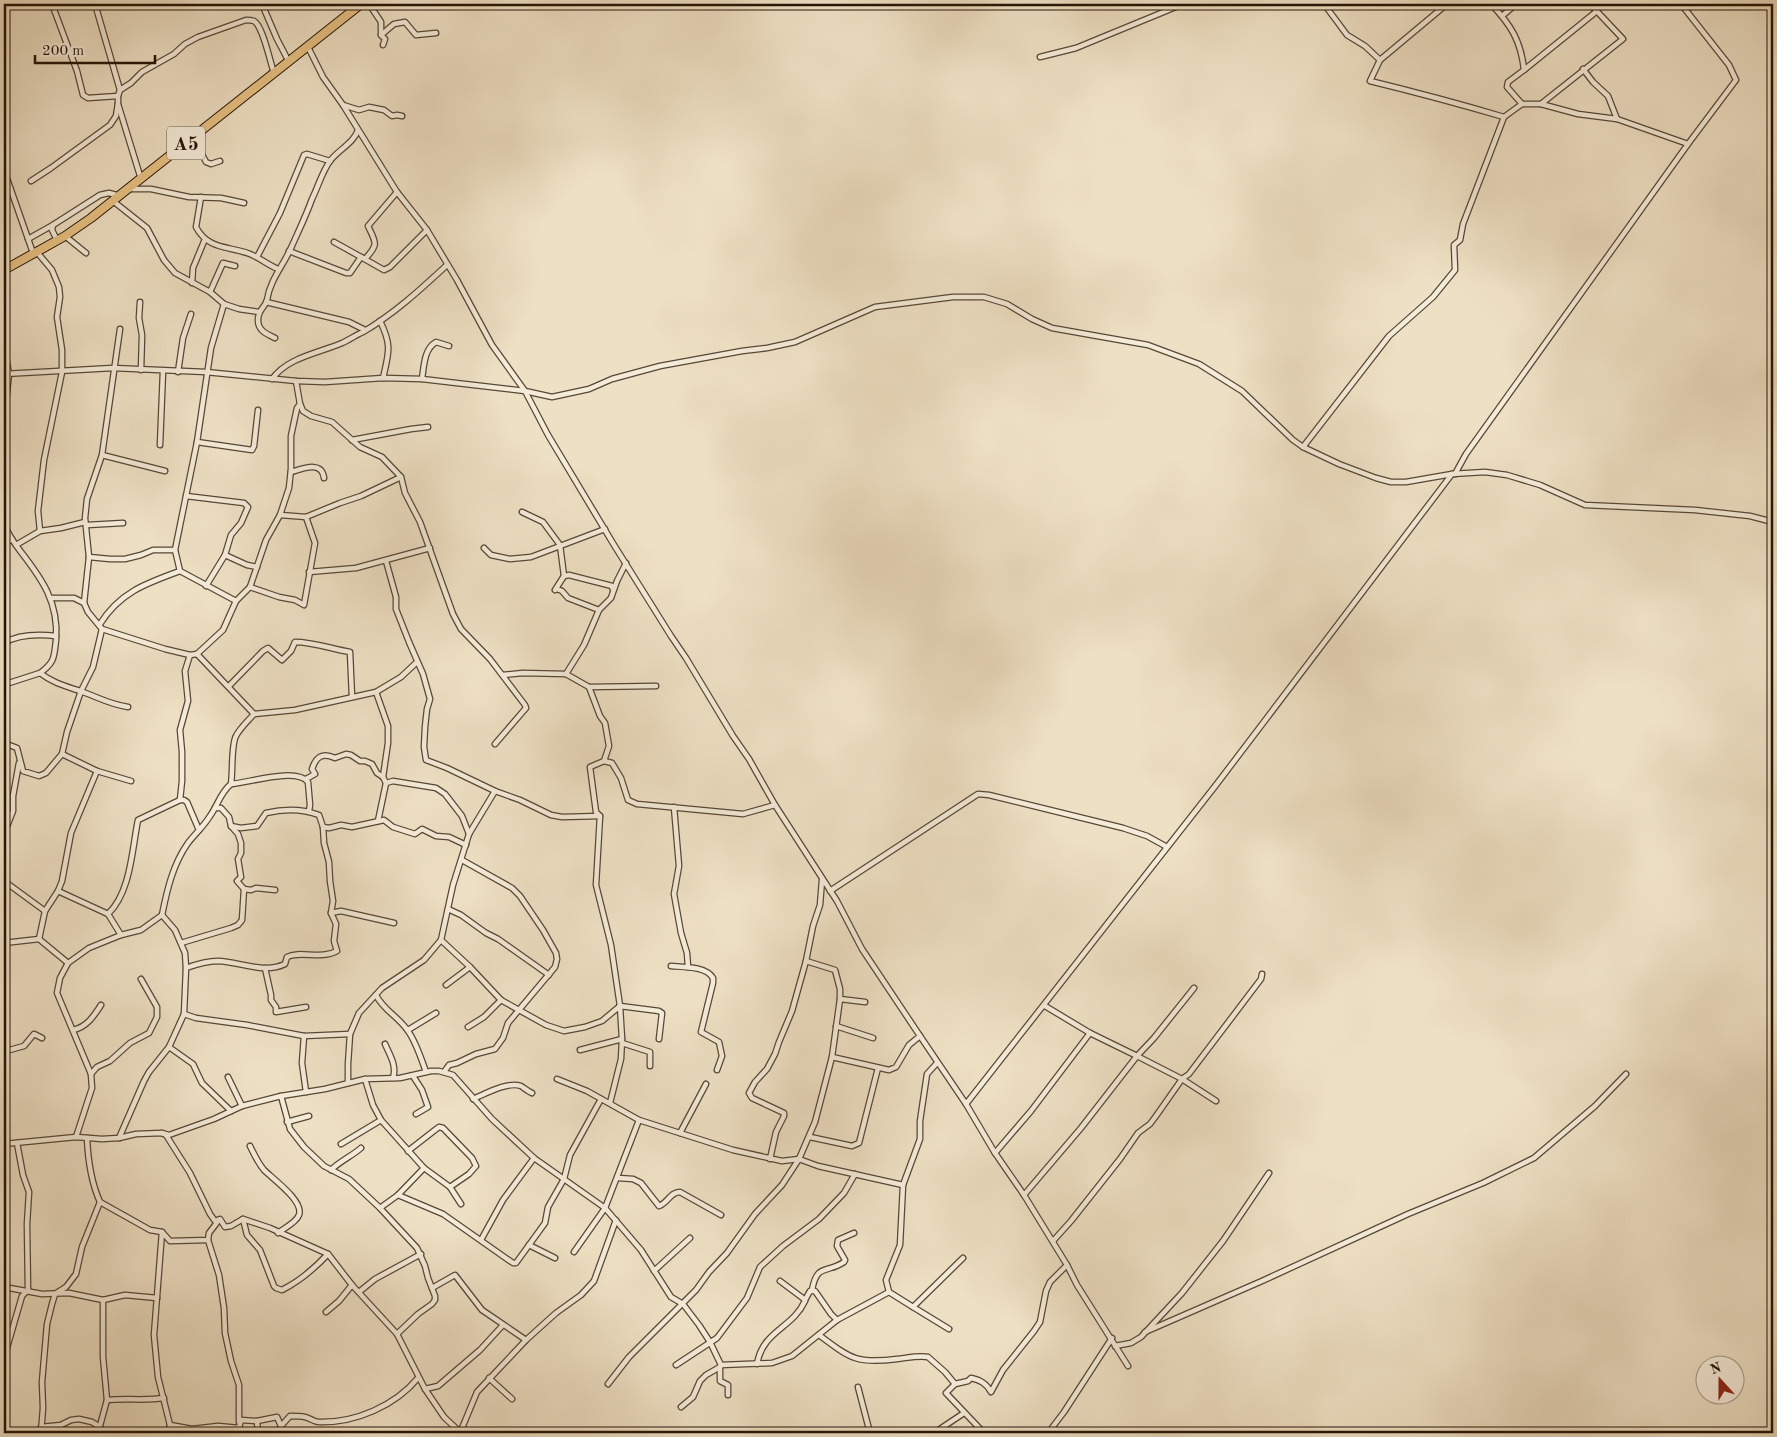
<svg xmlns="http://www.w3.org/2000/svg" width="1777" height="1437" font-family="'Old Standard TT',serif">
	<style>
		.lines { fill: none; stroke-linecap: round; stroke-linejoin: round }
		.minor-casing { stroke: #564736; stroke-width: 7 }
		.trunk-casing { stroke: #241406; stroke-width: 10 }
		.minor { stroke: #f4ebd9; stroke-width: 4.5 }
		.trunk { stroke: #e7c082; stroke-width: 8 }
		.labels { text-anchor: middle; stroke-width: 4; stroke-linejoin: round; paint-order: stroke }
		.shield { fill: #f4ebd9; stroke: #625445; stroke-width: 1 }
		.shield-label { font-size: 19px; font-weight: bold; fill: #241406 }
	</style>
	<rect width="100%" height="100%" fill="#eee0c4"/>
	<filter id="stains"><feTurbulence type="fractalNoise" baseFrequency=".004" numOctaves="4"/><feColorMatrix values="0 0 0 0 .2 0 0 0 0 .09 0 0 0 0 .02 0 0 0 .5 -.17"/></filter>
	<radialGradient id="worn" r=".72"><stop offset=".6" stop-color="#630" stop-opacity="0"/><stop offset="1" stop-color="#630" stop-opacity=".3"/></radialGradient>
	<g class="lines">
		<g class="minor-casing">
			<g id="minor">
				<polyline points="52,4 77,71 83,95 88,98 118,96"/>
				<polyline points="95,4 120,90"/>
				<polyline points="262,4 277,39 289,62"/>
				<polyline points="369,4 381,22 381,35 385,39 383,45"/>
				<polyline points="1324,4 1347,35 1365,46 1380,60"/>
				<path d="M1447,4L1380,60L1370,81C1415,92 1460,104 1504,117L1522,104H1541L1578,114L1617,119L1688,144L1466,454L1455,474"/>
				<path d="M1491,4C1511,25 1521,41 1524,70L1597,11"/>
				<polyline points="1681,4 1729,65 1736,80 1688,144"/>
				<polyline points="1502,16 1516,4"/>
				<polyline points="381,35 394,24 405,22 416,35 436,33"/>
				<polyline points="308,47 323,77 343,105 397,192 427,230 457,280 492,345 525,391 548,435 614,545 671,636 686,658 733,736 749,759 775,805 837,901 862,949 920,1036 909,1045 896,1067 889,1070 832,1057"/>
				<polyline points="1040,57 1076,48 1183,4"/>
				<polyline points="1583,69 1593,82 1608,96 1617,119"/>
				<polyline points="118,104 141,179"/>
				<polyline points="1522,104 1507,87 1508,82 1524,70"/>
				<polyline points="1541,104 1623,39 1590,4"/>
				<polyline points="343,105 359,110 369,107 384,110 392,116 397,115 402,116"/>
				<polyline points="193,137 206,162 211,164 220,161"/>
				<polyline points="4,170 33,253"/>
				<path d="M31,181L51,168L110,125L116,116L118,103V96L120,90L131,83L142,72L174,54L185,44L198,37L246,20C249,20 251,20 254,21C263,26 270,62 274,73"/>
				<polyline points="130,189 151,189 189,197 221,198 244,203"/>
				<path d="M201,197L196,227C208,250 229,246 250,254C260,258 268,265 278,269"/>
				<polyline points="113,201 147,228 164,260 175,273 210,292 224,304 239,309 259,312"/>
				<polyline points="65,236 86,253"/>
				<polyline points="28,239 53,225"/>
				<polyline points="57,240 52,230 53,225 100,195 109,193 120,196"/>
				<polyline points="334,242 361,257"/>
				<polyline points="36,251 52,270 59,287 60,297 57,317 62,350 62,372 44,460 38,511 40,531"/>
				<polyline points="289,251 346,273 350,273 361,257 384,270 390,267 427,230"/>
				<polyline points="257,257 280,213 304,155 307,154 330,161"/>
				<path d="M365,259C379,244 376,243 368,226L397,192"/>
				<polyline points="192,283 193,268 205,239"/>
				<polyline points="210,292 223,263 235,266"/>
				<polyline points="140,302 139,318 142,335 141,370"/>
				<polyline points="266,302 349,322 365,330"/>
				<polyline points="224,304 211,348 197,442 175,550 180,571 236,601"/>
				<path d="M380,321C392,345 389,352 383,378"/>
				<polyline points="120,329 102,455 87,499 85,518 89,557 84,603 88,612 102,629 165,649 190,655 197,654 254,714"/>
				<path d="M275,338C267,334 258,331 258,320C258,309 265,308 267,300C270,280 283,266 291,248C298,232 306,216 312,199C318,187 322,172 330,161C338,150 354,143 358,130"/>
				<polyline points="4,346 9,374 4,421"/>
				<polyline points="178,372 183,338 191,314"/>
				<polyline points="4,374 113,368 206,372 296,381 325,382 383,378 422,379 525,391 552,397 589,389 612,379 660,366 742,351 767,348 795,342 875,307 953,297 984,297 1007,304 1032,319 1052,328 1148,345 1199,364 1242,391 1293,440 1303,447 1339,464 1376,478 1391,482 1406,482 1452,474 1485,472 1507,475 1540,485 1585,505 1695,510 1750,516 1773,522"/>
				<path d="M272,379C288,357 319,353 342,343C349,340 356,335 363,332C394,314 421,289 447,265"/>
				<path d="M422,379C424,366 424,349 436,342L449,346"/>
				<polyline points="296,381 300,404 303,411 311,416 332,422 360,447 382,457 401,477 405,493 420,522 453,614 461,629 490,659 525,705 526,708 495,744"/>
				<polyline points="352,440 411,429 428,427"/>
				<polyline points="197,442 252,450 254,446 258,410"/>
				<polyline points="160,445 163,371"/>
				<polyline points="1303,447 1389,336 1433,297 1455,270 1454,245 1460,240 1463,224 1504,117"/>
				<polyline points="102,455 165,471"/>
				<path d="M291,472C302,469 322,460 324,478"/>
				<polyline points="186,496 244,503 248,507 241,523 231,535 225,555 206,586"/>
				<polyline points="522,512 543,522 560,545 564,576 555,590 557,589 562,591 568,598 599,610"/>
				<polyline points="280,515 306,517 340,503 361,496 401,477"/>
				<path d="M4,518C5,531 13,541 21,552C42,579 59,603 56,640C54,657 55,662 40,673"/>
				<polyline points="87,525 123,523"/>
				<polyline points="4,544 12,539"/>
				<polyline points="16,545 40,531 61,528 85,522"/>
				<polyline points="484,548 491,555 510,559 531,557 605,529"/>
				<polyline points="225,555 247,565 257,567"/>
				<polyline points="89,557 110,559 125,559 141,555 153,550 175,550"/>
				<polyline points="386,561 396,597 396,609 409,642 423,674 430,699 427,709 425,727 424,747 426,760 447,768 495,791 520,800 551,815 562,817 600,816"/>
				<polyline points="309,572 356,568 430,548"/>
				<polyline points="564,576 569,575 612,586 613,590"/>
				<polyline points="250,587 279,597 295,600 304,605 315,543 306,517"/>
				<polyline points="51,598 74,598 84,603"/>
				<path d="M100,624C120,592 147,583 180,571"/>
				<path d="M4,643C19,634 38,634 56,636"/>
				<polyline points="197,654 223,630 236,601 250,587 266,540 280,515 289,488 291,469 291,436 297,408 300,404"/>
				<polyline points="190,655 185,671 188,701 180,730 182,752 182,781 180,800 184,800 187,802 199,830"/>
				<polyline points="566,674 584,645 599,610 611,598 617,581 626,563"/>
				<polyline points="503,675 523,673 566,674 589,687 656,686"/>
				<path d="M9,683L40,673C53,683 65,686 80,691C98,697 108,704 128,707"/>
				<path d="M229,686L263,651L268,648L282,660L291,651L295,642C313,642 332,649 350,652L352,697"/>
				<polyline points="589,687 600,716 605,723 609,746 604,761"/>
				<polyline points="376,692 388,726 388,743 383,777 386,783 378,821"/>
				<polyline points="4,743 17,748 23,771 39,776 46,773 62,754 67,732 81,691 93,667 102,629"/>
				<polyline points="62,754 97,771 131,781"/>
				<path d="M306,779L315,774L312,769C316,757 322,752 335,758L346,754L351,755L360,761H365L372,764L377,773L383,777"/>
				<polyline points="386,783 393,781 436,788 445,794 462,816 469,834"/>
				<path d="M231,784C248,783 296,767 308,782L310,805L309,811"/>
				<polyline points="674,807 679,866 674,894 681,933 687,953 688,967"/>
				<polyline points="323,827 329,828 341,825 352,827 384,820 393,827 415,834 422,829 436,836 449,837 466,845"/>
				<polyline points="4,834 13,811 13,796 19,763"/>
				<polyline points="4,881 45,911"/>
				<polyline points="244,889 251,890 256,888 275,890"/>
				<polyline points="58,891 108,914 121,935"/>
				<polyline points="830,891 978,794 989,795 1123,828 1147,836 1167,847"/>
				<polyline points="448,909 461,915 486,933 498,939 549,975"/>
				<polyline points="331,913 341,911 394,923"/>
				<path d="M108,914C131,892 132,849 138,820L180,800"/>
				<polyline points="39,939 45,911 58,891 62,881 71,833 97,771"/>
				<polyline points="441,940 470,967 501,1000 546,1025 564,1031 585,1027 602,1021 620,1006 659,1011 662,1013 659,1039"/>
				<polyline points="4,943 39,939 68,963"/>
				<polyline points="181,943 231,928 238,925 242,920 244,889 237,881 241,877 238,859 241,853 241,843 238,834 231,826 229,817 221,808 215,808"/>
				<path d="M671,966C683,967 706,966 713,978V983L701,1032L719,1042L722,1056L717,1070"/>
				<path d="M186,968C197,964 207,961 218,961C240,962 264,974 285,964L287,957C300,950 321,960 337,951L334,941L336,924L331,913L333,901L330,881L329,862L324,843L323,827L319,815C303,809 283,809 266,813L257,826L241,828L231,826"/>
				<polyline points="265,968 271,995 271,1000 276,1007 276,1012 306,1007"/>
				<polyline points="446,985 470,967"/>
				<path d="M376,995C383,1010 399,1017 408,1031C416,1042 421,1058 426,1072"/>
				<polyline points="840,999 865,1002"/>
				<polyline points="1045,1006 1090,1033"/>
				<polyline points="184,1014 196,1018 247,1025 304,1036 350,1034"/>
				<polyline points="836,1026 873,1038"/>
				<polyline points="468,1027 484,1017 501,1000"/>
				<path d="M73,1030C87,1027 94,1016 101,1005"/>
				<polyline points="408,1030 436,1013"/>
				<polyline points="304,1036 302,1063 306,1092"/>
				<polyline points="920,1036 966,1104 995,1153 1024,1195 1067,1265 1077,1285 1128,1366"/>
				<polyline points="622,1043 650,1052 650,1066"/>
				<path d="M385,1044C390,1055 397,1066 393,1078"/>
				<polyline points="169,1047 193,1064 202,1083 231,1111"/>
				<polyline points="4,1050 6,1051 24,1046 34,1034 42,1038"/>
				<polyline points="580,1050 622,1039"/>
				<polyline points="937,1063 927,1074 920,1121 920,1139 903,1185 900,1245 886,1280 889,1292 913,1307 963,1258"/>
				<polyline points="444,1072 449,1065 457,1063 476,1054 495,1049 503,1038 508,1023 555,967 557,959 556,953 543,930 520,896 512,888 462,860"/>
				<polyline points="91,1074 97,1067 110,1061 130,1043 149,1033 157,1017 157,1007 141,979"/>
				<polyline points="413,1076 422,1090 428,1107 416,1114"/>
				<polyline points="228,1077 242,1106"/>
				<polyline points="557,1079 587,1091 639,1120 733,1150 782,1161 799,1159 818,1166 903,1185"/>
				<polyline points="348,1083 348,1064 350,1034 359,1013 382,988 424,960 441,940 453,885 469,834 495,791"/>
				<polyline points="281,1096 290,1129 304,1147 324,1166 349,1179 380,1208 398,1195 424,1168 381,1120 373,1105 365,1079"/>
				<path d="M473,1099C485,1094 508,1081 521,1086C524,1088 528,1091 532,1093"/>
				<polyline points="1216,1101 1182,1079 1189,1074 1261,979 1262,974"/>
				<polyline points="610,1103 621,1059 622,1039 620,1006 611,945 596,885 600,816 596,812 590,767 604,761 612,763 621,778 628,800 637,804 743,814 775,805"/>
				<polyline points="966,1104 1216,785 1452,474"/>
				<polyline points="287,1122 309,1116"/>
				<polyline points="162,1133 169,1135 214,1119 242,1106 281,1096 325,1089 365,1079 400,1078 431,1071 439,1071 453,1075 492,1119 534,1158 605,1208 641,1250 671,1297 683,1304 699,1325 710,1342 721,1365 772,1363 792,1356 837,1320 889,1292"/>
				<polyline points="680,1133 706,1084"/>
				<path d="M76,1137L92,1088L91,1074L57,993L60,978L68,963L89,948L121,935L141,930L162,915C167,890 173,864 188,843C195,834 204,826 210,816C218,805 220,793 231,784C233,771 231,745 236,736C240,728 248,721 254,714L295,710L376,692L401,677L417,662"/>
				<polyline points="810,1137 852,1146 859,1143 878,1068"/>
				<polyline points="119,1138 144,1081 149,1072 169,1047 184,1014 186,968 185,953 175,930 162,915"/>
				<polyline points="4,1144 76,1137 102,1139 119,1138 136,1134 162,1133 166,1135 190,1173 210,1214 215,1221 220,1219 225,1227 231,1226 243,1219 270,1228 328,1254 352,1285 397,1334 425,1389 444,1417 461,1433"/>
				<polyline points="341,1144 381,1120"/>
				<path d="M250,1146C254,1154 258,1163 264,1170C273,1179 304,1201 299,1215C296,1223 284,1228 278,1233"/>
				<polyline points="408,1151 435,1130 439,1127 443,1128 472,1158 476,1166 469,1174 450,1187 424,1168"/>
				<polyline points="995,1153 1031,1111 1090,1033 1137,1056 1081,1128 1024,1195"/>
				<polyline points="770,1159 776,1132 784,1116 784,1113 752,1098 749,1093 755,1082 767,1069 775,1054 779,1042 792,1011 806,961 813,926 820,905 822,880"/>
				<path d="M331,1170C340,1161 352,1156 361,1148"/>
				<path d="M618,1178L633,1179L641,1183L659,1206C668,1203 670,1192 680,1192L721,1215"/>
				<polyline points="450,1187 461,1204"/>
				<polyline points="398,1195 443,1214 513,1263 516,1263 545,1223 548,1207 564,1179 570,1155 601,1099"/>
				<polyline points="100,1202 150,1230 162,1232 170,1241 208,1240 209,1233 219,1220"/>
				<polyline points="380,1208 417,1248 425,1266 428,1278 435,1296 435,1300 432,1304 418,1314 397,1334"/>
				<path d="M243,1219L247,1235L260,1250L274,1286L276,1288L282,1290C300,1281 314,1269 328,1254"/>
				<polyline points="162,1232 154,1335 158,1377 170,1425 169,1433"/>
				<polyline points="208,1240 219,1275 224,1308 225,1333 231,1361 239,1385 239,1422"/>
				<polyline points="481,1240 503,1200 534,1158"/>
				<polyline points="1053,1241 1071,1221 1120,1159 1138,1133 1150,1124 1156,1116 1182,1079 1137,1056 1154,1038 1194,988"/>
				<polyline points="529,1245 555,1258"/>
				<polyline points="574,1252 605,1208 639,1120"/>
				<polyline points="654,1271 690,1238"/>
				<polyline points="4,1287 42,1294 69,1293 103,1300 125,1295 157,1298"/>
				<polyline points="432,1288 455,1275 482,1310 526,1340"/>
				<path d="M812,1290C817,1263 826,1274 844,1262L845,1260L837,1246L838,1240L854,1233"/>
				<polyline points="359,1292 375,1279 421,1254"/>
				<polyline points="805,1300 810,1291 815,1291 831,1314 837,1320"/>
				<polyline points="913,1307 949,1329"/>
				<polyline points="326,1312 339,1301 352,1285"/>
				<polyline points="1145,1332 1262,1281 1408,1214 1483,1183 1534,1158 1595,1106 1626,1074"/>
				<path d="M819,1335C851,1359 857,1364 897,1359C907,1358 919,1355 928,1357L945,1372L955,1384"/>
				<polyline points="1115,1346 1131,1343 1141,1337 1182,1293 1223,1241 1269,1173"/>
				<polyline points="4,1358 22,1296 28,1290 27,1224 29,1192 23,1175 17,1143"/>
				<path d="M757,1364C763,1330 792,1329 805,1301L804,1299L780,1281"/>
				<polyline points="676,1365 717,1338 747,1298 760,1267 783,1246 819,1219 844,1193 855,1174"/>
				<polyline points="720,1367 720,1381 728,1385 728,1395"/>
				<polyline points="489,1378 512,1399"/>
				<polyline points="608,1384 629,1357 696,1290 709,1272 727,1253 755,1214 782,1185 799,1159 815,1122 832,1057 840,999 840,989 835,970 806,961"/>
				<polyline points="858,1387 870,1433"/>
				<polyline points="425,1389 438,1386 480,1350 503,1325"/>
				<path d="M107,1400C126,1398 145,1401 164,1398"/>
				<polyline points="681,1407 693,1397 700,1381 706,1375 720,1367 721,1365"/>
				<polyline points="257,1421 258,1433"/>
				<path d="M170,1425L192,1429L218,1426L239,1428L241,1420L257,1421L277,1417L281,1426L290,1416C295,1416 300,1416 305,1417C310,1418 314,1422 319,1422C355,1423 395,1406 418,1378"/>
				<polyline points="41,1427 61,1425 71,1420 79,1419 92,1422 100,1427"/>
				<path d="M41,1433L43,1408L42,1382L47,1324L52,1304L55,1294L66,1287L76,1274L82,1247L100,1202C91,1182 88,1161 87,1138"/>
				<polyline points="98,1433 107,1400 103,1357 103,1300"/>
				<polyline points="460,1433 477,1392 526,1340 556,1313 581,1295 594,1281 616,1220"/>
				<polyline points="934,1433 964,1413"/>
				<path d="M984,1433L946,1393L955,1384L968,1381L971,1378C980,1380 986,1383 991,1392L1003,1370L1034,1331L1040,1322L1046,1291L1050,1282L1067,1265"/>
				<polyline points="1048,1433 1064,1412 1112,1338"/>
			</g>
		</g>
		<g class="trunk-casing">
			<polyline id="trunk" points="4,270 65,236 91,218 361,4"/>
		</g>
		<use href="#minor" class="minor"/>
		<use href="#trunk" class="trunk"/>
	</g>
	<g class="labels">
		<rect class="shield" x="167" y="126.5" width="38" height="33" rx="4"/>
		<g class="shield-label">
			<text x="186" y="150">A5</text>
		</g>
	</g>
	<rect width="1777" height="1437" fill="none" stroke="#eee0c4" stroke-width="20"/>
	<rect x="5" y="5" width="1767" height="1427" fill="none" stroke="#241406" stroke-width="2.5"/>
	<rect x="10" y="10" width="1757" height="1417" fill="none" stroke="#241406"/>
	<g transform="translate(1720 1380) rotate(339)"><circle r="24" fill="#f4ebd9" stroke="#a19585"/>
	<path d="M0-4L9 19L0 12L-9 19Z" fill="#8f2418"/>
	<text y="-8" font-size="14" font-weight="bold" text-anchor="middle" fill="#241406">N</text>
	</g>
	<path d="M35 55v8h120v-8" fill="none" stroke="#241406" stroke-width="2.5"/>
	<text x="42" y="55" font-size="15" fill="#241406" stroke="#f4ebd9" stroke-width="4" paint-order="stroke">200 m</text>
	<rect width="100%" height="100%" filter="url(#stains)"/>
	<rect width="100%" height="100%" fill="url(#worn)"/>
</svg>
